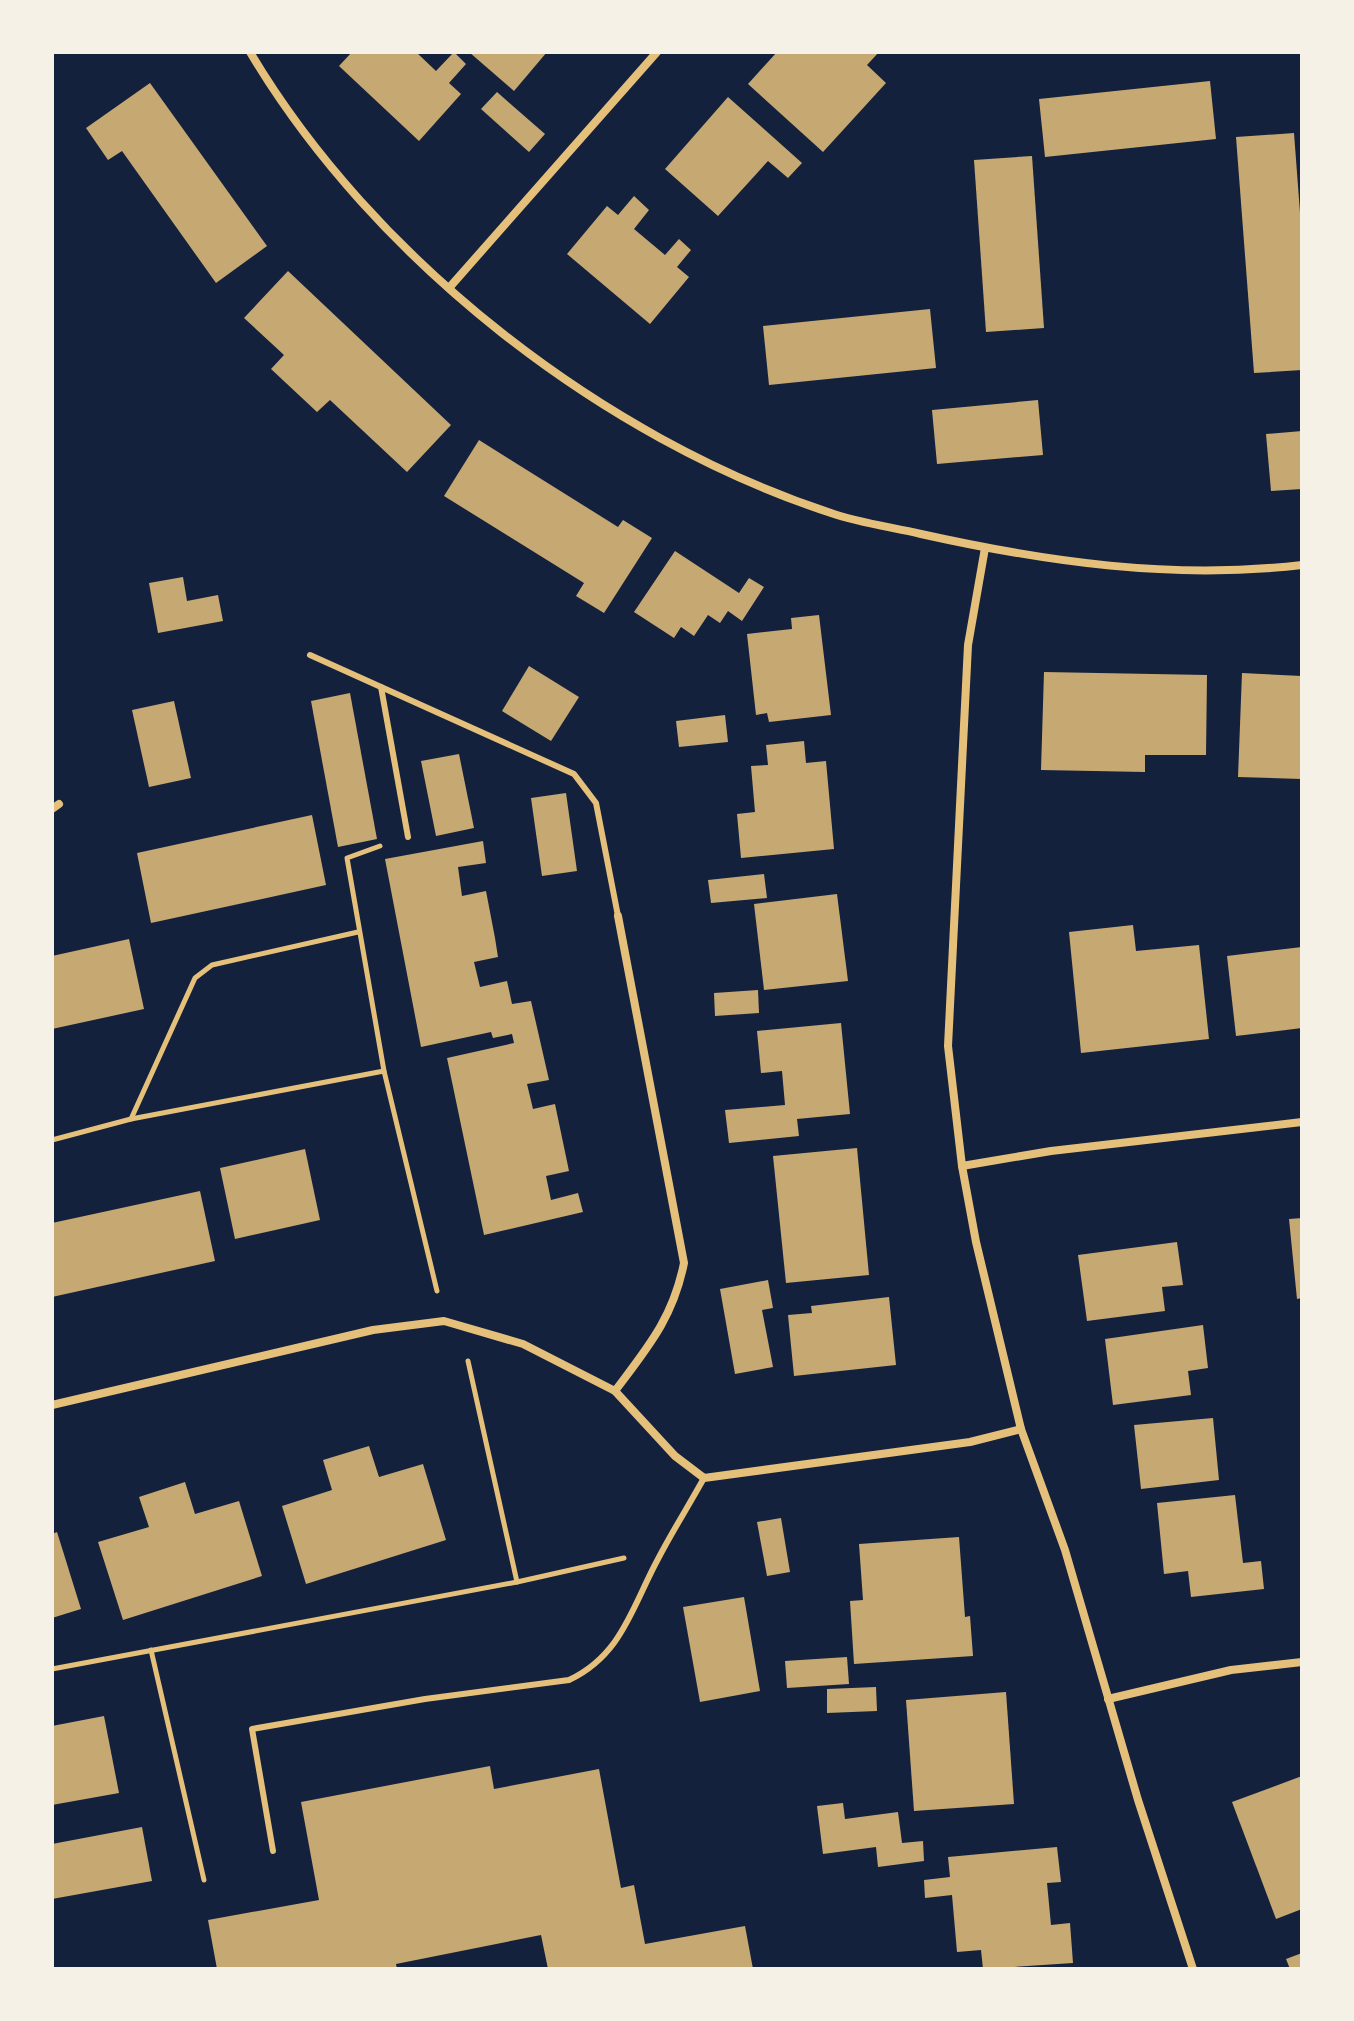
<svg xmlns="http://www.w3.org/2000/svg" width="1354" height="2021" font-family="Overpass,sans-serif">
	<style>
		.building { fill: #c6a872 }
		.lines { fill: none; stroke-linecap: round; stroke-linejoin: round }
		.path { stroke: #e5c07b; stroke-width: 5 }
		.service { stroke: #e5c07b; stroke-width: 6 }
		.minor { stroke: #e5c07b; stroke-width: 8 }
	</style>
	<rect width="100%" height="100%" fill="#14213d"/>
	<g class="building">
		<polygon points="352,52 416,52 436,71 454,52 466,64 449,83 461,94 419,141 339,66"/>
		<polygon points="469,52 547,52 514,91"/>
		<polygon points="777,52 879,52 867,65 886,83 823,152 748,84"/>
		<polygon points="1210,81 1216,139 1045,157 1039,99"/>
		<polygon points="150,83 267,246 216,283 122,151 108,160 86,128"/>
		<polygon points="497,92 545,134 529,152 481,109"/>
		<polygon points="728,97 802,163 788,178 768,161 718,216 665,169"/>
		<polygon points="1294,133 1302,239 1302,370 1254,373 1236,137"/>
		<polygon points="1032,156 1044,328 986,332 974,160"/>
		<polygon points="634,196 649,210 634,229 665,255 679,239 691,250 677,267 689,277 650,324 567,254 607,206 618,215"/>
		<polygon points="288,271 451,425 407,472 330,400 317,412 271,369 284,355 244,318"/>
		<polygon points="930,309 936,368 769,385 763,326"/>
		<polygon points="1038,400 1043,455 937,464 932,410"/>
		<polygon points="1302,431 1302,489 1271,491 1266,434"/>
		<polygon points="479,440 618,527 623,520 652,538 604,613 576,596 584,583 444,496"/>
		<polygon points="675,551 739,593 749,578 764,587 742,621 728,611 720,623 708,615 694,636 681,627 674,638 634,612"/>
		<polygon points="183,577 187,601 218,595 223,621 158,633 149,583"/>
		<polygon points="819,615 831,715 769,722 767,713 756,715 747,634 792,629 791,618"/>
		<polygon points="529,666 579,697 551,741 502,711"/>
		<polygon points="1044,672 1207,675 1206,755 1145,755 1145,772 1041,770"/>
		<polygon points="1242,673 1302,676 1301,779 1238,777"/>
		<polygon points="350,693 377,839 338,847 311,701"/>
		<polygon points="174,701 191,778 149,787 132,710"/>
		<polygon points="725,715 728,742 679,747 676,721"/>
		<polygon points="804,741 806,763 826,761 834,849 741,858 737,814 755,812 751,766 768,765 766,745"/>
		<polygon points="459,754 474,828 436,836 421,761"/>
		<polygon points="566,793 577,871 542,876 531,798"/>
		<polygon points="312,815 326,885 151,923 137,853"/>
		<polygon points="483,841 486,863 458,867 462,896 486,891 495,938 498,957 474,962 480,987 507,981 512,1004 531,1001 549,1080 527,1084 533,1109 555,1104 569,1171 546,1176 551,1200 578,1193 583,1212 484,1235 447,1058 514,1043 512,1034 493,1038 491,1032 421,1047 385,859"/>
		<polygon points="764,874 767,898 711,903 708,880"/>
		<polygon points="837,894 848,981 764,990 754,904"/>
		<polygon points="1133,925 1136,951 1199,945 1209,1039 1081,1053 1069,932"/>
		<polygon points="129,939 144,1009 52,1029 52,956"/>
		<polygon points="1302,947 1302,1028 1236,1036 1227,956"/>
		<polygon points="758,990 759,1013 715,1016 714,993"/>
		<polygon points="841,1023 850,1114 797,1119 799,1136 729,1143 725,1110 785,1105 782,1071 761,1073 757,1031"/>
		<polygon points="857,1148 869,1275 786,1283 773,1156"/>
		<polygon points="305,1149 320,1220 235,1239 220,1168"/>
		<polygon points="200,1191 215,1261 52,1297 52,1223"/>
		<polygon points="1302,1218 1302,1298 1297,1299 1289,1219"/>
		<polygon points="1177,1242 1183,1285 1162,1287 1165,1311 1087,1321 1078,1255"/>
		<polygon points="768,1280 773,1308 762,1310 773,1367 735,1374 720,1289"/>
		<polygon points="889,1297 896,1365 794,1376 788,1315 812,1313 811,1306"/>
		<polygon points="1203,1325 1208,1368 1188,1371 1191,1395 1113,1405 1105,1339"/>
		<polygon points="1213,1418 1219,1480 1141,1489 1134,1425"/>
		<polygon points="369,1446 379,1477 423,1464 446,1540 306,1584 282,1506 332,1490 323,1460"/>
		<polygon points="185,1482 195,1514 239,1501 262,1576 123,1620 98,1542 149,1527 139,1497"/>
		<polygon points="1235,1495 1243,1563 1261,1561 1264,1589 1191,1597 1188,1571 1164,1574 1157,1503"/>
		<polygon points="781,1518 790,1572 767,1576 757,1522"/>
		<polygon points="57,1532 81,1609 52,1618 52,1534"/>
		<polygon points="959,1537 965,1617 970,1616 973,1656 854,1664 850,1601 863,1600 859,1544"/>
		<polygon points="744,1597 760,1691 700,1702 683,1607"/>
		<polygon points="847,1657 849,1684 787,1688 785,1661"/>
		<polygon points="876,1687 877,1711 827,1713 827,1689"/>
		<polygon points="1006,1692 1014,1804 914,1811 906,1700"/>
		<polygon points="104,1716 119,1793 52,1805 52,1726"/>
		<polygon points="490,1766 494,1789 599,1769 621,1888 634,1885 645,1944 745,1926 753,1969 548,1969 541,1935 396,1964 397,1969 217,1969 208,1920 319,1900 301,1802"/>
		<polygon points="1302,1776 1302,1909 1276,1919 1232,1802"/>
		<polygon points="843,1803 845,1819 898,1812 902,1843 923,1841 924,1861 878,1867 876,1847 823,1854 817,1806"/>
		<polygon points="142,1827 152,1881 52,1899 52,1844"/>
		<polygon points="1057,1847 1061,1882 1047,1883 1051,1925 1070,1923 1073,1963 983,1969 981,1950 957,1952 952,1895 925,1898 924,1880 950,1877 948,1857"/>
		<polygon points="1302,1953 1302,1969 1290,1969 1286,1959"/>
	</g>
	<g class="lines">
		<g class="path">
			<polyline points="380,846 347,858 384,1071 437,1291"/>
			<polyline points="131,1119 195,978 212,965 358,932"/>
			<polyline points="52,1140 131,1119 384,1071"/>
			<polyline points="468,1361 517,1582"/>
			<polyline points="151,1650 204,1880"/>
			<polyline points="52,1669 517,1582 624,1558"/>
		</g>
		<g class="service">
			<polyline points="310,655 574,774 596,803 618,916"/>
			<polyline points="381,687 408,837"/>
			<path d="M273,1851L252,1729L425,1699L569,1680C622,1655 632,1607 658,1559C672,1532 689,1505 704,1478"/>
		</g>
		<g class="minor">
			<path d="M250,52C373,259 602,438 831,513C860,523 891,527 921,534C1047,562 1172,580 1302,565"/>
			<polyline points="449,288 657,52"/>
			<polyline points="985,548 968,645 948,1046 962,1166 976,1242 1021,1429 1065,1550 1138,1800 1193,1969"/>
			<polyline points="52,809 59,804"/>
			<polyline points="962,1166 1051,1151 1302,1122"/>
			<path d="M615,1391C648,1347 673,1318 684,1263L618,916"/>
			<polyline points="52,1405 373,1330 444,1321 523,1344 615,1391 675,1456 704,1478 970,1442 1021,1429"/>
			<polyline points="1108,1699 1231,1670 1302,1662"/>
		</g>
	</g>
	<rect width="1354" height="2021" fill="none" stroke="#f6f1e7" stroke-width="108"/>
</svg>
